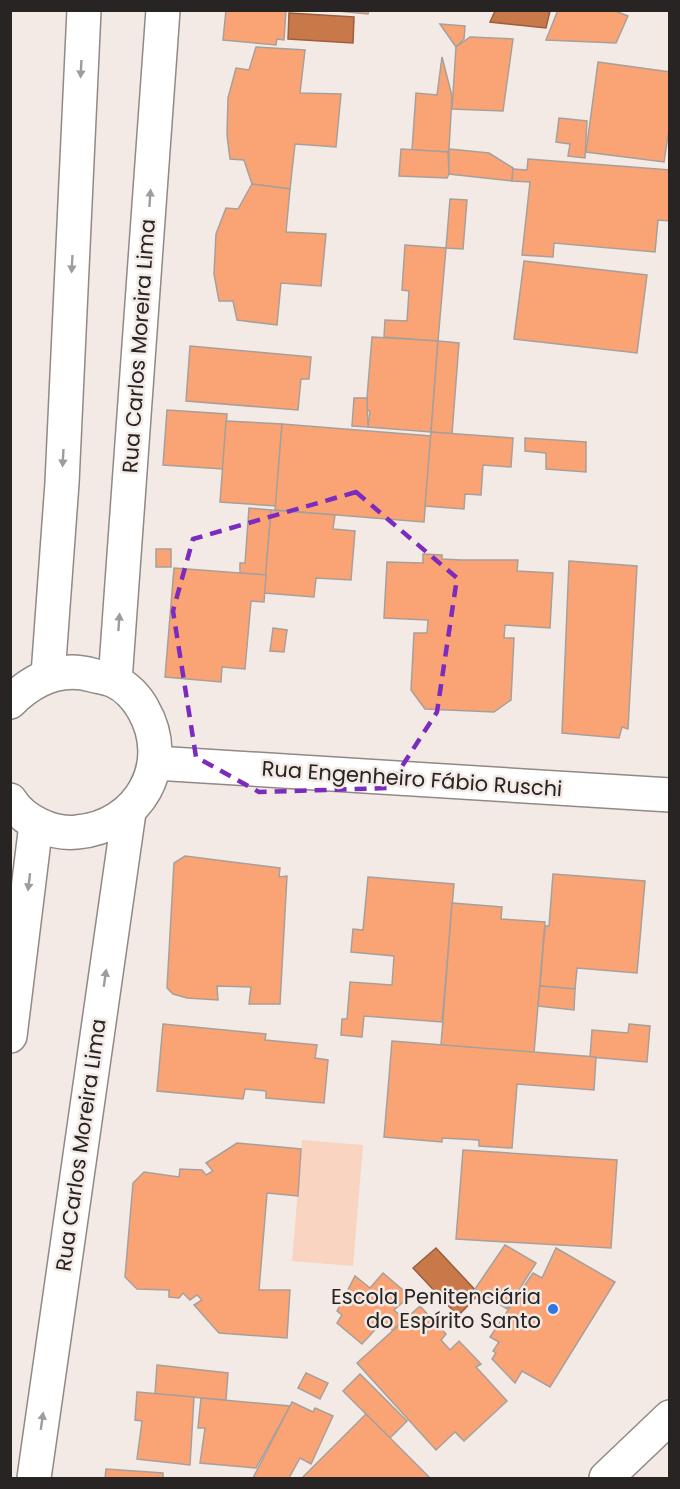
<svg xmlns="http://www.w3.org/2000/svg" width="680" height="1489" font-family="Poppins,sans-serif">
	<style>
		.green { fill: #f9d4c0 }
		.water { fill: #c97849; stroke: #995f3e; stroke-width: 1.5 }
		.building { fill: #faa475; stroke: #a89f9b; stroke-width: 1.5 }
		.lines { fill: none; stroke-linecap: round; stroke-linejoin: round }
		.street-casing { stroke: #918985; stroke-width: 36 }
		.street { stroke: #fff; stroke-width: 33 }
		.oneway { fill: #9e9c9c }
		.marked { fill: none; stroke: #7b2cbf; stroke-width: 4.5; stroke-dasharray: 12 8; stroke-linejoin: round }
		.poi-dot { fill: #3177e4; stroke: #f3eae5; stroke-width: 2 }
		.labels { text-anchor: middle; stroke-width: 5; stroke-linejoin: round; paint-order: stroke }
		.street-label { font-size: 21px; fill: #282423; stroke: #f3eae5 }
		.poi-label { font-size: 21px; fill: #282423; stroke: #f3eae5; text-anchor: end }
	</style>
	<rect width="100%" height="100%" fill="#f3eae5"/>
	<polygon class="green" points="302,1140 363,1145 353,1266 292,1261"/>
	<g class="water">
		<polygon points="495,11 495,10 550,11 546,28 490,22"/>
		<polygon points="289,13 354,17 353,43 288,39"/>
		<polygon points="436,1248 479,1294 458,1316 413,1268"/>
	</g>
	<g class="building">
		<polygon points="226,10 286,10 284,40 277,39 276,45 223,40"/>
		<polygon points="327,10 369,10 368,14"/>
		<polygon points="558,10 613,10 628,16 616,43 546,40"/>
		<polygon points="440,24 465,26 464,39 456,47"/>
		<polygon points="470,37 513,39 503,111 452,109 456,47"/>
		<polygon points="256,47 305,50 300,93 341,94 336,147 295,144 290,189 252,184 244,160 230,159 227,135 228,98 236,68 249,70"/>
		<polygon points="442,57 452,96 449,149 448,152 412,150 416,93 437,95"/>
		<polygon points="598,62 670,72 670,122 664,162 586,152"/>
		<polygon points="559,118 587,121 585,158 568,156 570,144 556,142"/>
		<polygon points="401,149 448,152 449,174 447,178 399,176"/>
		<polygon points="449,149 489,153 513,168 512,181 449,174"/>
		<polygon points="528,159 670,170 670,221 658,220 655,252 554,243 553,257 522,255 530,182 512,181 513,169 527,170"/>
		<polygon points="252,184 290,189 286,232 326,234 321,286 281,283 277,325 237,320 233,301 219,301 214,274 216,234 226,208 238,209"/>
		<polygon points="450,199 467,200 463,249 446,248"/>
		<polygon points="405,245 446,248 438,341 384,337 385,320 407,321 409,291 402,290"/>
		<polygon points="524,261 647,275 637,353 514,339"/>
		<polygon points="372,337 438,341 431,432 368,427 370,411 366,410"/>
		<polygon points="438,341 459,343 452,434 431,432"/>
		<polygon points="190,346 311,357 309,379 301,379 298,410 186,401"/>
		<polygon points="354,398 367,398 368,427 352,426"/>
		<polygon points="167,410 227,414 223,469 163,465"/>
		<polygon points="226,421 282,424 276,506 220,502"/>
		<polygon points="282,424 431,436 424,522 275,510"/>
		<polygon points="431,432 513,438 511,467 483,465 481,495 465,494 464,509 425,506"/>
		<polygon points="525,438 586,442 586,472 546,469 546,453 525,451"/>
		<polygon points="249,508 271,510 266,575 240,573 240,563 245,563"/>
		<polygon points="271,510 335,515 333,529 355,531 351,580 316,578 314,597 264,593"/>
		<rect x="156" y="549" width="15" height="18"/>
		<polygon points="423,554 442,555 442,559 461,560 518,560 517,571 553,573 550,628 505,625 504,638 514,638 511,700 494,712 425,709 411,690 414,633 427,633 428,620 384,618 387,562 423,563"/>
		<polygon points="569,561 637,566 628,729 622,727 619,738 562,733"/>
		<polygon points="174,568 266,575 264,602 251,601 245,669 222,667 221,682 165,677"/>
		<polygon points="273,628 287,630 284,652 270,651"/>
		<polygon points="185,856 280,868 279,877 287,876 280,1004 249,1004 251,987 217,986 218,1000 187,998 173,994 167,988 174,863"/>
		<polygon points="553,874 645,881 637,973 577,968 575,989 540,986 545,926 549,926"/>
		<polygon points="368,877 454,884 442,1022 364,1016 362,1037 341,1035 342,1019 347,1019 350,982 392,985 394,956 351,952 353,929 363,930"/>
		<polygon points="452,903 502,907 501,919 545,922 534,1053 441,1045"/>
		<polygon points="540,986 575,989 574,1010 538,1006"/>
		<polygon points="163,1024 266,1034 265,1040 317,1045 315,1058 328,1060 324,1103 266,1098 266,1091 245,1089 243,1099 157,1091"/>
		<polygon points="629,1024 650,1026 647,1062 590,1057 592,1030 628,1033"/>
		<polygon points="392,1041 596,1057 594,1090 517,1084 512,1148 479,1146 479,1140 442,1138 442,1142 384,1137"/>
		<polygon points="237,1143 301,1149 298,1196 267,1193 259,1290 290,1290 287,1338 219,1333 194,1305 202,1300 197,1295 190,1300 183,1293 179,1298 169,1297 169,1290 137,1289 125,1277 133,1183 144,1172 179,1177 180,1169 202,1170 206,1175 213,1171 206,1163"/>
		<polygon points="463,1150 617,1160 611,1248 456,1239"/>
		<polygon points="505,1245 536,1263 507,1309 475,1289"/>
		<polygon points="556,1248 615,1282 550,1387 522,1371 515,1383 492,1359 496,1353 493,1351 499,1342 490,1337 533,1273 542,1278"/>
		<polygon points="383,1273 410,1296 394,1310 404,1319 393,1331 383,1321 362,1344 337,1323 342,1315 337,1311 355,1276 370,1288"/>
		<polygon points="420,1306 446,1334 441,1340 450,1350 459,1341 481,1364 476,1367 507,1401 464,1441 455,1432 436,1450 357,1363"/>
		<polygon points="157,1365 228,1373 226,1400 155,1394"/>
		<polygon points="306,1373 328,1383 320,1399 298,1388"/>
		<polygon points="360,1374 407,1421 390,1438 343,1391"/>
		<polygon points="137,1392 194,1397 190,1465 137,1459 142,1421 135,1420"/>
		<polygon points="201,1398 290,1406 256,1468 200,1463 205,1428 198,1428"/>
		<polygon points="292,1402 313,1412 315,1408 333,1416 311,1464 300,1458 289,1478 253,1478"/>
		<polygon points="366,1414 430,1478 302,1478"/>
		<polygon points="106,1469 163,1473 163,1478 105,1478"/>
	</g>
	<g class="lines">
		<g class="street-casing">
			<g id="street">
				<polyline points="48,675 62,483 84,10"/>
				<polyline points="115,681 163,10"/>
				<path d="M10,702C33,679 60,666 92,675C99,677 108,678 114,681C126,686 137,698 143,709C175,764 139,827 77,832C53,835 23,821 10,800"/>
				<polyline points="155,763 670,795"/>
				<polyline points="10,1036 36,824"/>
				<polyline points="34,1478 129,812"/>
				<polyline points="606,1478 670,1417"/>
			</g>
		</g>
		<use href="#street" class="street"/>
	</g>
	<defs><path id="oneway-solid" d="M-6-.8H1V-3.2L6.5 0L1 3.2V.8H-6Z" transform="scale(1.5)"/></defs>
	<g class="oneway">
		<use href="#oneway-solid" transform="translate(81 69) rotate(93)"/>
		<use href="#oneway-solid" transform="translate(150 198) rotate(-86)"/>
		<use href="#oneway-solid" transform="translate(72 264) rotate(93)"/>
		<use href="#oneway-solid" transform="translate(63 458) rotate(93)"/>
		<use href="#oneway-solid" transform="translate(119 622) rotate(-86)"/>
		<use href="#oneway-solid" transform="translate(29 882) rotate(97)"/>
		<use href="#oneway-solid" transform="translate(105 978) rotate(-82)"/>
		<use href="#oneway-solid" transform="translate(42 1421) rotate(-82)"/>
	</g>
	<path class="marked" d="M356,492L457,578L437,712L388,788L259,792L196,757L173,611L193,539Z"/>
	<circle class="poi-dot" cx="553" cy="1309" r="6"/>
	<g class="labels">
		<g class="street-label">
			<text transform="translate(139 346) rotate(-86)" y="7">Rua Carlos Moreira Lima</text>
			<text transform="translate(412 779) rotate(4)" y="7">Rua Engenheiro Fábio Ruschi</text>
			<text transform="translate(81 1145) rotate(-82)" y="7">Rua Carlos Moreira Lima</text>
		</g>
		<g class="poi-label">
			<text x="541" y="1304">Escola Penitenciária<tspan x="541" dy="24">do Espírito Santo</tspan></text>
		</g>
	</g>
	<rect width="680" height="1489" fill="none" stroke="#282423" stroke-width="24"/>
</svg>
